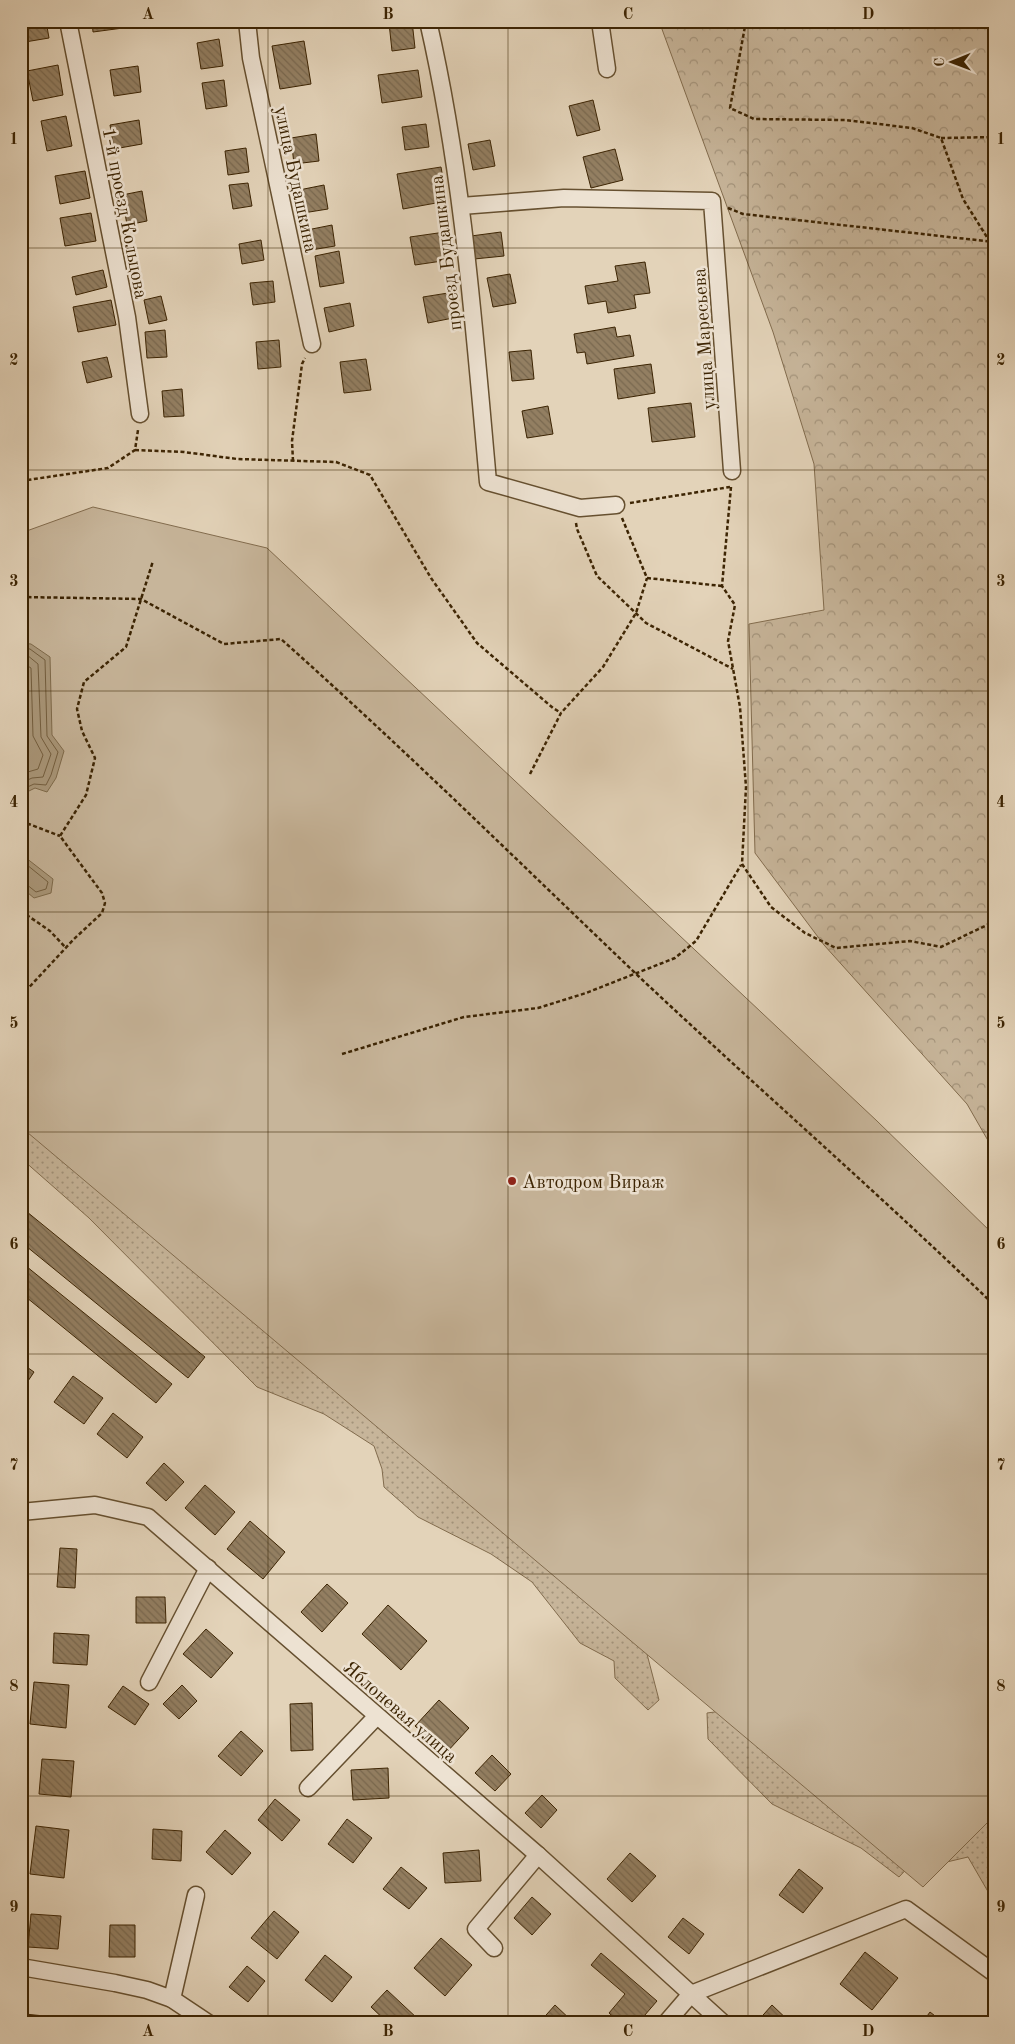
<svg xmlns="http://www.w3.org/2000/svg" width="1015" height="2044" font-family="'Old Standard TT',serif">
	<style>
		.grass { fill: url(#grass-dots); stroke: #826c4e }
		.forest { fill: url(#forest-crowns); stroke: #826c4e }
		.pitch { fill: #c7b59a; stroke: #826c4e }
		.water { fill: #aa987b; stroke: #7e6a4b }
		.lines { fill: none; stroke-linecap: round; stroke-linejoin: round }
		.shore { stroke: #735e3f; stroke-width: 1 }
		.building { fill: url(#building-back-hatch); stroke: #3c2403 }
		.minor-casing { stroke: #665030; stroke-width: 19 }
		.path { stroke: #3c2403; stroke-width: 2.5; stroke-dasharray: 4 2.5; stroke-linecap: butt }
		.minor { stroke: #ede2d2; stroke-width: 16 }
		.grid { fill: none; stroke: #3c2403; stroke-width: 1; stroke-opacity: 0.55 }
		.poi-dot { fill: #8f2418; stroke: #ede2d2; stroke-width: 2 }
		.labels { text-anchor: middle; stroke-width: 5; stroke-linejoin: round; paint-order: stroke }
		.street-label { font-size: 19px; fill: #3c2403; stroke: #ede2d2 }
		.poi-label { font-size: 19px; fill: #3c2403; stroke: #ede2d2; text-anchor: start }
		.neatline { fill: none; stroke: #3c2403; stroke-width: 2 }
		.grid-label { font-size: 16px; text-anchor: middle; font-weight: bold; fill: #3c2403 }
	</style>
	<defs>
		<pattern id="grass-dots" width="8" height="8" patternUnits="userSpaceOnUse" patternTransform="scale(1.25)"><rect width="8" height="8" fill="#c7b59a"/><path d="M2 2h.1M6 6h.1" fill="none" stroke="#a3937b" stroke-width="1.8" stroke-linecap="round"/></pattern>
		<pattern id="forest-crowns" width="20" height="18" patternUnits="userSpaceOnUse" patternTransform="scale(1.25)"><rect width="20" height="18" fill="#c7b59a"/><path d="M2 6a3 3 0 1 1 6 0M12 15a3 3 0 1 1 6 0" fill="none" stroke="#a3937b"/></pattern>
		<pattern id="building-back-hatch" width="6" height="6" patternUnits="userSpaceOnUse" patternTransform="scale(1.25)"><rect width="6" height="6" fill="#937f62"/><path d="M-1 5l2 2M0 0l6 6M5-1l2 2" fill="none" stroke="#79684f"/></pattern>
	</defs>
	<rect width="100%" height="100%" fill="#e3d3b9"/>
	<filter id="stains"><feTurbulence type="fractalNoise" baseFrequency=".004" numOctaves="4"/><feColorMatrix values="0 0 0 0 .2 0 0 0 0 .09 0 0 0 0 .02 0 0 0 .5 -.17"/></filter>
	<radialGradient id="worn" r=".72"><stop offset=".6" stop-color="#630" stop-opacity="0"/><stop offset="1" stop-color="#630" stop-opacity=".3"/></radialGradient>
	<g class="grass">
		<polygon points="21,1105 598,1596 647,1654 659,1700 648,1710 615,1678 614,1661 580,1643 532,1582 491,1554 418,1517 384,1487 382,1469 374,1446 324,1414 257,1387 89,1218 23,1160 21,1158"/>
		<polygon points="744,1708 994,1725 994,1902 968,1857 934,1865 928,1846 899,1877 861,1848 772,1804 708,1739 707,1713"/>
	</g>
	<polygon class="forest" points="659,21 994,21 994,1151 967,1104 824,945 755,853 749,624 824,610 814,464 773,332"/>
	<polygon class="pitch" points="93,507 267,548 877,1121 994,1235 994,1816 923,1887 21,1127 21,533"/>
	<g class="water">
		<polygon points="21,643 31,644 50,657 52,735 64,751 56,778 47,792 35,788 21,795"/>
		<polygon points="21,854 53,879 51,893 34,898 21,887"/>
	</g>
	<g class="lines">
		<g class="shore">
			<polyline points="21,648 30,649 45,660 47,736 58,752 51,775 46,785 34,784 21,790"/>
			<polyline points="21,655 27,655 38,664 41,737 51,754 43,777 32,778 21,783"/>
			<polyline points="21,662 31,668 33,736 43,755 38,769 21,774"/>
			<polyline points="21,860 48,882 46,889 36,892 26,884 21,883"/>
		</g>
	</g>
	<g class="building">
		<polygon points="22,21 46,21 49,38 25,42"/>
		<polygon points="92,21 122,21 123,28 93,32"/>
		<polygon points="402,21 412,21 415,48 392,51 389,23"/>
		<polygon points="219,39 223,66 201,69 197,43"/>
		<polygon points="304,41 311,84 280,89 272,46"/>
		<polygon points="58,65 63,95 33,101 27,71"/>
		<polygon points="138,66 141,92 114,96 110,70"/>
		<polygon points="418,70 422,97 382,103 378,75"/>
		<polygon points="224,80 227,106 206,109 202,83"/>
		<polygon points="593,100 600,130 577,136 569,106"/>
		<polygon points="66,116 72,146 47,151 41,121"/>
		<polygon points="139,120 142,144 114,149 110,125"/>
		<polygon points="426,124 429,147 405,150 402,127"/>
		<polygon points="316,134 319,161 294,164 291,138"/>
		<polygon points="490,140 495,166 473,170 468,144"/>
		<polygon points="246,148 249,172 228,175 225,151"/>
		<polygon points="615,149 623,180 591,188 583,157"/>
		<polygon points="441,167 447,201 403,209 397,174"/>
		<polygon points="85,171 90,198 60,204 55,176"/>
		<polygon points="248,183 252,206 233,209 229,185"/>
		<polygon points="324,185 328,209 303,213 299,190"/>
		<polygon points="142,191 147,221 127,225 122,195"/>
		<polygon points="91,213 96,241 65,246 60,218"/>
		<polygon points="332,225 335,246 311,250 307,230"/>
		<polygon points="445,232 449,260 415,265 410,237"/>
		<polygon points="501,232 504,256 474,259 471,236"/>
		<polygon points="261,240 264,260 242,264 239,244"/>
		<polygon points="339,251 344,283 320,287 315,256"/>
		<polygon points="645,262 650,293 634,295 636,308 608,313 606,301 588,304 585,286 618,281 615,266"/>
		<polygon points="103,270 107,287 76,295 72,277"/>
		<polygon points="510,274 516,303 493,307 487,278"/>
		<polygon points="273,281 275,302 253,305 250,283"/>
		<polygon points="448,293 453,318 428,323 423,297"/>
		<polygon points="161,296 167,320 149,324 144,300"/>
		<polygon points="111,300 116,325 78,332 73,307"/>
		<polygon points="350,303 354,326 329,332 324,308"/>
		<polygon points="615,327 617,337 630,335 634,356 587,364 585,352 577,353 574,334"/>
		<polygon points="165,330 167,357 147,358 145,332"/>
		<polygon points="279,340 281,367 258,369 256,342"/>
		<polygon points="531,350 534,379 512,381 509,352"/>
		<polygon points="107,357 112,377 87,383 82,362"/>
		<polygon points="366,359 371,390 344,393 340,362"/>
		<polygon points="651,364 655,393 618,399 614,369"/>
		<polygon points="182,389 184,416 164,417 162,391"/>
		<polygon points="691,403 695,437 652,442 648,408"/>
		<polygon points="548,406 553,434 527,438 522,411"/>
		<polygon points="21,1207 205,1357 188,1378 21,1242"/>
		<polygon points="21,1262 172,1384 156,1403 21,1293"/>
		<polygon points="21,1363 34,1372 24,1387 21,1385"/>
		<polygon points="73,1376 103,1398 84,1424 54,1402"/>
		<polygon points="113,1413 143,1437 127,1458 97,1434"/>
		<polygon points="164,1463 184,1482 166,1501 146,1483"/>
		<polygon points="205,1485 235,1512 215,1535 185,1508"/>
		<polygon points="250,1521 285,1552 263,1579 227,1549"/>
		<polygon points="60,1548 77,1549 75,1588 57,1587"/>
		<polygon points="327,1584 348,1603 322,1632 301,1612"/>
		<polygon points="136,1597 165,1597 166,1623 136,1623"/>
		<polygon points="388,1605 427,1641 401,1670 362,1634"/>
		<polygon points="206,1629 233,1653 211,1678 183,1654"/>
		<polygon points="54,1633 89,1635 87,1665 53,1663"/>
		<polygon points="34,1682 69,1685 66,1728 30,1724"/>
		<polygon points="182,1685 197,1701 179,1719 163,1704"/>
		<polygon points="123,1686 149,1704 135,1725 108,1707"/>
		<polygon points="439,1700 469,1728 446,1753 415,1726"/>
		<polygon points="312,1703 313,1750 291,1751 290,1704"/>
		<polygon points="241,1731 263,1751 241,1776 218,1756"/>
		<polygon points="492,1755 511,1774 495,1791 475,1773"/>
		<polygon points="42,1759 74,1761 71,1797 39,1794"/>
		<polygon points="388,1768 389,1798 353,1800 351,1770"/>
		<polygon points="542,1795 557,1810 541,1828 525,1813"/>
		<polygon points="275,1799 300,1820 282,1841 258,1820"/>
		<polygon points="347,1819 372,1838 353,1863 328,1844"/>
		<polygon points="36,1826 69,1830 64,1878 30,1874"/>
		<polygon points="153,1829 182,1831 181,1861 152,1859"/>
		<polygon points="225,1830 251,1853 232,1875 206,1852"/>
		<polygon points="479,1850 481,1881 445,1883 443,1853"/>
		<polygon points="630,1853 656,1876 632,1902 607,1879"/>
		<polygon points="401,1867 427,1888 409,1909 383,1889"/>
		<polygon points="799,1869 823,1888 803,1913 779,1895"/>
		<polygon points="532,1897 551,1914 532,1935 514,1918"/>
		<polygon points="274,1911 299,1932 277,1959 251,1938"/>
		<polygon points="31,1914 61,1916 58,1949 28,1947"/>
		<polygon points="683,1918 704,1934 689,1954 668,1937"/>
		<polygon points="110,1925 135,1925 135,1957 109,1957"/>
		<polygon points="441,1938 472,1965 445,1996 414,1968"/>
		<polygon points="865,1952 898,1978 872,2010 840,1984"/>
		<polygon points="601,1953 657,2001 638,2023 620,2023 609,2013 625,1994 591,1965"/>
		<polygon points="325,1955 352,1977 332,2002 305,1980"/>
		<polygon points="247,1966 265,1981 248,2002 229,1987"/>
		<polygon points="387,1990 418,2019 415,2023 388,2023 371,2007"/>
		<polygon points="555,2005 573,2022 572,2023 539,2023"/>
		<polygon points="772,2005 791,2023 756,2023"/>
		<polygon points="930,2012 944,2023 922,2023"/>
		<polygon points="25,2014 54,2017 54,2023 25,2023"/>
	</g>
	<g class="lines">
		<g class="minor-casing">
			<g id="minor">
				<polyline points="68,21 127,317 140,414"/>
				<polyline points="247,21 251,58 312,344"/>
				<path d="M428,21C463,173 474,327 488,482L580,508L616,505"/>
				<polyline points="600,21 607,69"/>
				<polyline points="461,206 564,198 712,201 732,471"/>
				<polyline points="21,1512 95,1505 148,1517 538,1855 723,2023"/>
				<polyline points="149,1682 208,1568"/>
				<polyline points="308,1788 376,1717"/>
				<polyline points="494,1948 476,1929 538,1855"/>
				<polyline points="21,1967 115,1983 147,1990 172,1999 208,2023"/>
				<polyline points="172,1999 196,1895"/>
				<polyline points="666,2023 691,1994 906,1909 994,1973"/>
			</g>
		</g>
		<g class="path">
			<polyline points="746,21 730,108 754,119 845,120 912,128 941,138 963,199 990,242"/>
			<polyline points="941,138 994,137"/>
			<polyline points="728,208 743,214 994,242"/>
			<polyline points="135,450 184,452 237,459 336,462 370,475 431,578 477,643 553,708 561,713"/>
			<polyline points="293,461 292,441 302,364 305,358"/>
			<polyline points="21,481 108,468 135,450 138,430"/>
			<polyline points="731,487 722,586 735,605 728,641 740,707 746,787 742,864 771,907 805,933 836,948 910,941 941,947 989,924 994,916"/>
			<polyline points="630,503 730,487"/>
			<polyline points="622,518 647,578 722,586"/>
			<polyline points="576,523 577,529 597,576 646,623 733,669"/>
			<path d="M21,597L141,599L224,644L281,639C402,747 517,860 634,972C753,1084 876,1191 994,1305"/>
			<polyline points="530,774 561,713 603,667 636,613 647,578"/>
			<polyline points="21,821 60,836"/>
			<polyline points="21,911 50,931 66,948"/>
			<polyline points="21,996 74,939 102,913 105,903 102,893 60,836 86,795 95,758 82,731 77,709 84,682 126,647 153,561"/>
			<polyline points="342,1054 464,1017 538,1008 586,993 675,958 696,941 741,865"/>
		</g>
		<use href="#minor" class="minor"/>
	</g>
	<path class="grid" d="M268,21V2023M508,21V2023M748,21V2023M21,248H994M21,470H994M21,691H994M21,912H994M21,1132H994M21,1354H994M21,1574H994M21,1796H994"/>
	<circle class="poi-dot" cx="512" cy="1181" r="5"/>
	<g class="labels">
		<g class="street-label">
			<text transform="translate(297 179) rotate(78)" y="7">улица Будашкина</text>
			<text transform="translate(126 213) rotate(79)" y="7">1-й проезд Кольцова</text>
			<text transform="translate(445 253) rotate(-97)" y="7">проезд Будашкина</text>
			<text transform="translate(703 339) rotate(-94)" y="7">улица Маресьева</text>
			<text transform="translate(401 1711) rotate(41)" y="7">Яблоневая улица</text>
		</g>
		<g class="poi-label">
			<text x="522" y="1188">Автодром Вираж</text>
		</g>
	</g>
	<rect width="1015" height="2044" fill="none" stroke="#e3d3b9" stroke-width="55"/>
	<g transform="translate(952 62) rotate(269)" stroke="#ede2d2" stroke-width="4" paint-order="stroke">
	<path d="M0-4L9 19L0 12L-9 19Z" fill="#3c2403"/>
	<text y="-8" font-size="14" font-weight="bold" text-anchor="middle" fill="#3c2403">С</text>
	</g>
	<rect x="28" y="28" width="960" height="1988" class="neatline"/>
	<g class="grid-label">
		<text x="148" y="19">A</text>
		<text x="388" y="19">B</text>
		<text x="628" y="19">C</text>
		<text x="868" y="19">D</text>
		<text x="14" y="144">1</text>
		<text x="1001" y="144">1</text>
		<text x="14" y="365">2</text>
		<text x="1001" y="365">2</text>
		<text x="14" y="586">3</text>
		<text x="1001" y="586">3</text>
		<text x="14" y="807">4</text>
		<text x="1001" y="807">4</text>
		<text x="14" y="1028">5</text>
		<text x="1001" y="1028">5</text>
		<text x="14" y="1249">6</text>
		<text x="1001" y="1249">6</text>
		<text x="14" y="1470">7</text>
		<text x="1001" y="1470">7</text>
		<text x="14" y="1691">8</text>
		<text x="1001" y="1691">8</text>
		<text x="14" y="1912">9</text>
		<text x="1001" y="1912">9</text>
		<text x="148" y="2036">A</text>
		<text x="388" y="2036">B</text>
		<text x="628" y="2036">C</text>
		<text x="868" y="2036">D</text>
	</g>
	<rect width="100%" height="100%" filter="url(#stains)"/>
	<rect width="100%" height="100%" fill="url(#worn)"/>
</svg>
